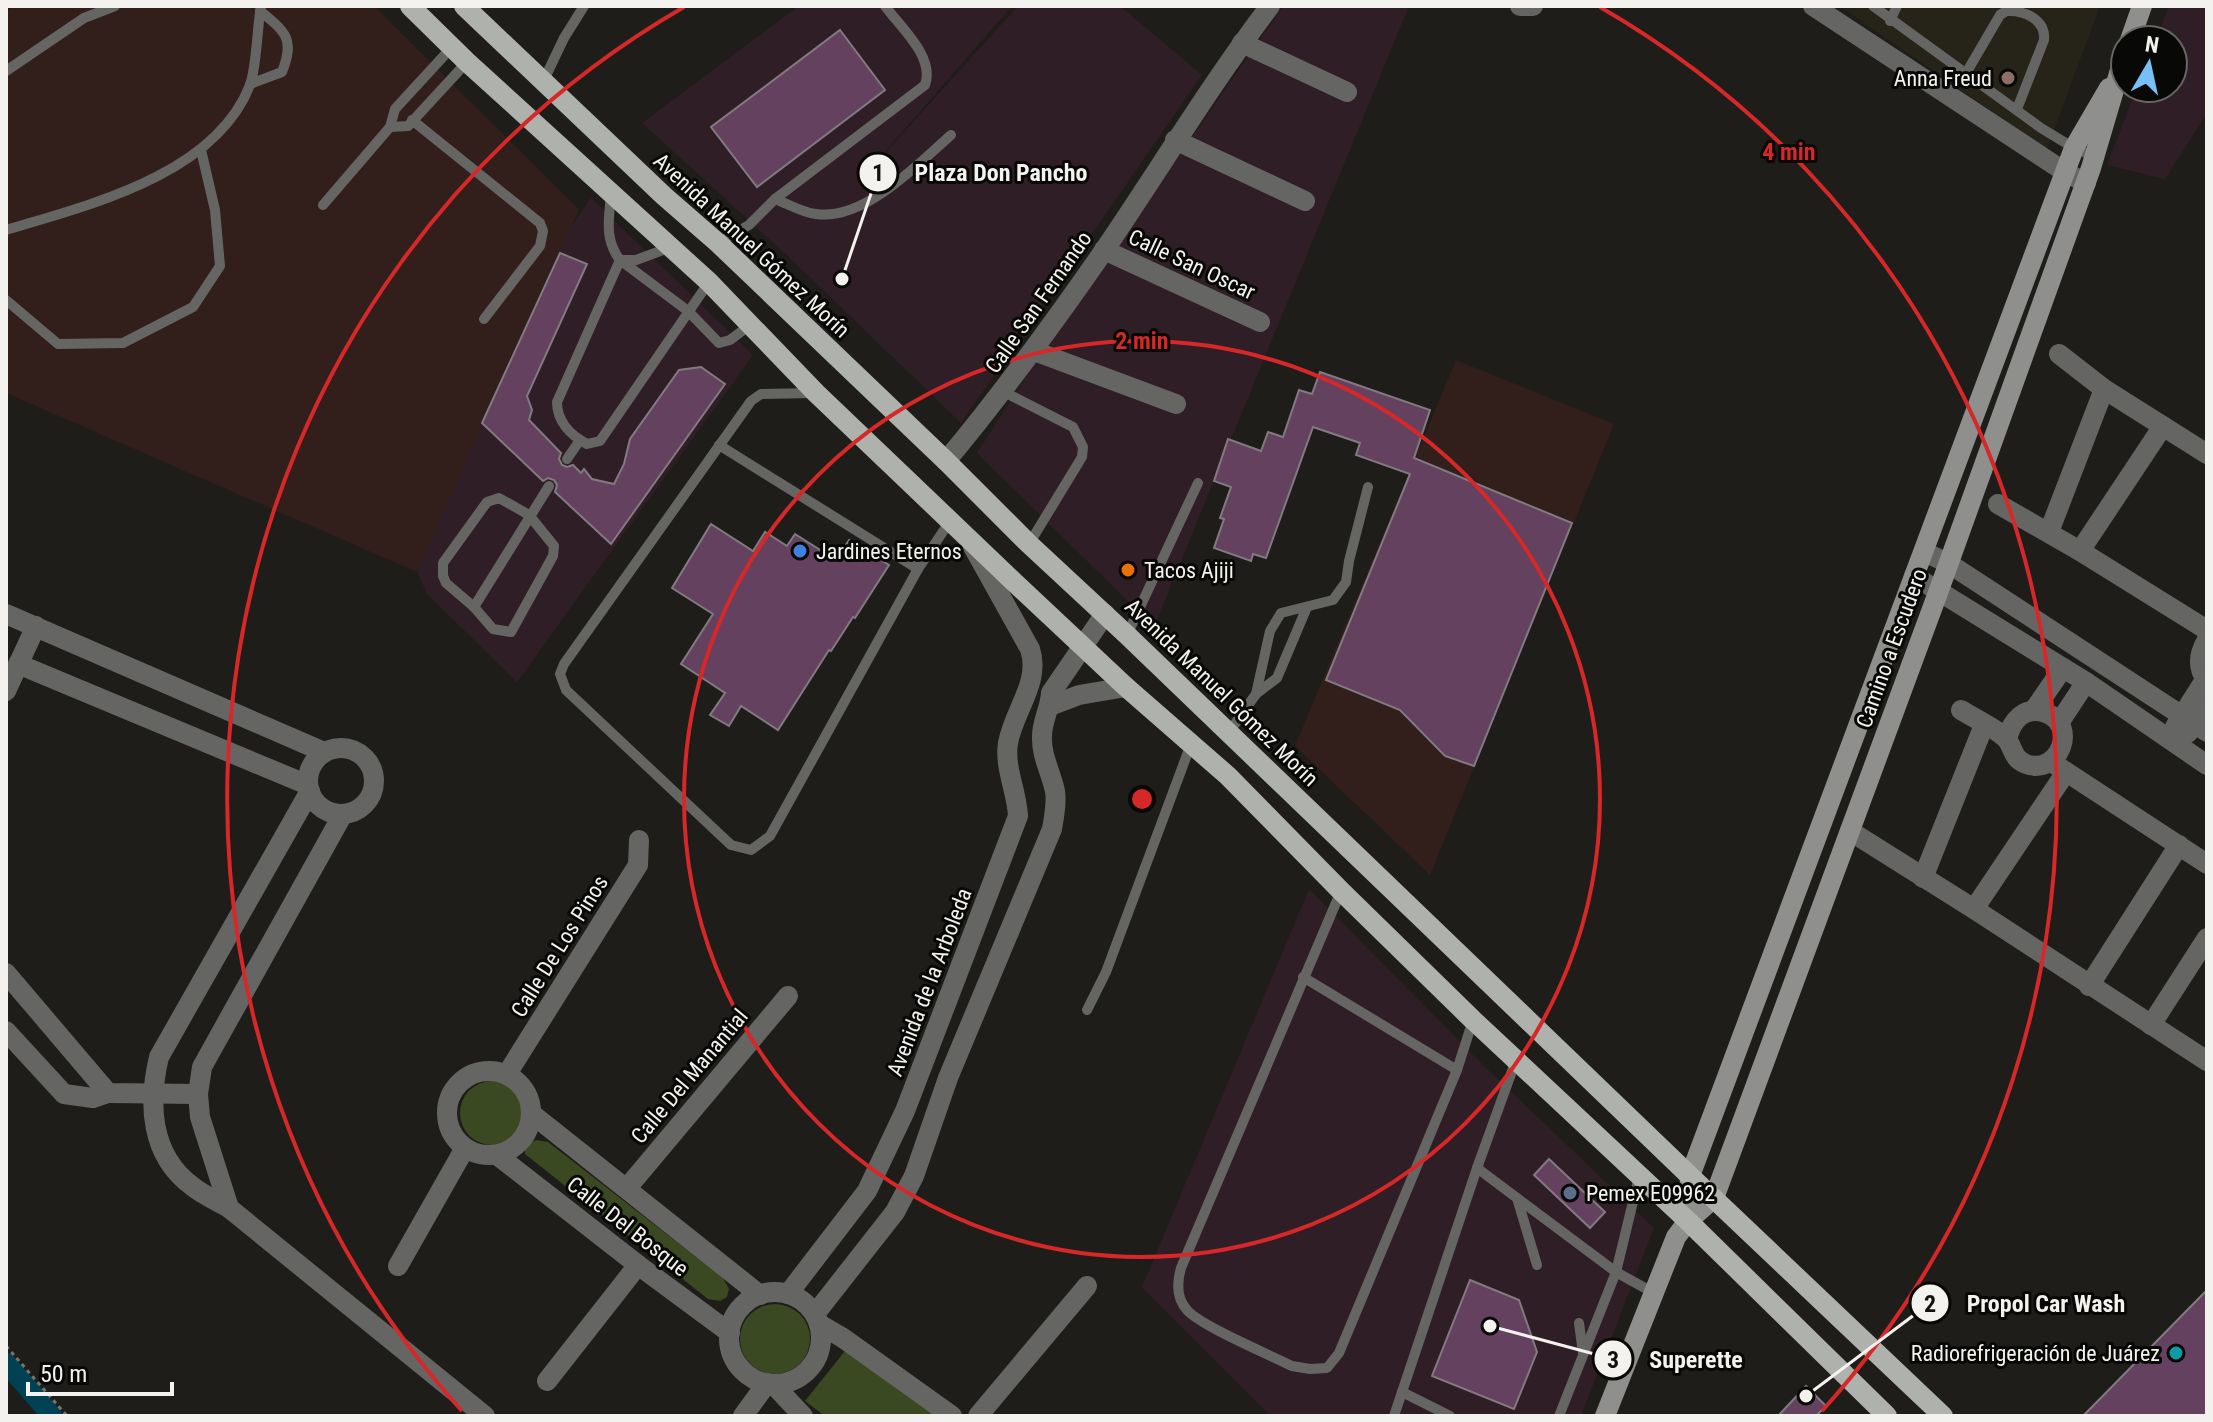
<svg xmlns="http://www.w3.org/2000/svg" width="2213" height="1422" font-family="'Roboto Condensed',sans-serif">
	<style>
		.commercial { fill: #301e26 }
		.industrial { fill: #321f1c }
		.built { fill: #262318 }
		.green { fill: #3b4922 }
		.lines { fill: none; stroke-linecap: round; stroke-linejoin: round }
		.canal { stroke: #004153; stroke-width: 20 }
		.building { fill: #64415f; stroke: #817b80; stroke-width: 2 }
		.path { stroke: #757470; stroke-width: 3; stroke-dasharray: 4 4; stroke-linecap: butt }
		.lane { stroke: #656664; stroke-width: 10 }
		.street { stroke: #656664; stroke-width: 20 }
		.secondary { stroke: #8f908d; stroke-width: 20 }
		.primary { stroke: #afb1ac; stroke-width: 20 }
		.ring { fill: none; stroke: #d62828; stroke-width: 4 }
		.education-dot { fill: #8d6e63; stroke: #080806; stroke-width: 3 }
		.shop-dot { fill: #3f7fe0; stroke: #080806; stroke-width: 3 }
		.food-dot { fill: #e8710a; stroke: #080806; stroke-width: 3 }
		.service-dot { fill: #5c6f8a; stroke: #080806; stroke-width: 3 }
		.culture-dot { fill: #0f9aa8; stroke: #080806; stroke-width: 3 }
		.labels { text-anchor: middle; stroke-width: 6; stroke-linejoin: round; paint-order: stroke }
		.poi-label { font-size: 22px; fill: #f3f2ee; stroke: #080806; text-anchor: start }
		.street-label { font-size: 22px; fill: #f3f2ee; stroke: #080806 }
		.centre { fill: #d62828; stroke: #080806; stroke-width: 4 }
		.ring-label { font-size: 24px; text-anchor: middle; font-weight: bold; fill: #d62828; stroke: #080806; stroke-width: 6; stroke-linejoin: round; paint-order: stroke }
		.leader { fill: none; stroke: #f3f2ee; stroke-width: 3 }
		.callout-dot { fill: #f3f2ee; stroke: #080806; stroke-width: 3 }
		.mark-label { font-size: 24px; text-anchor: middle; font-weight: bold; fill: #111 }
		.callout-label { font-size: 24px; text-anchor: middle; font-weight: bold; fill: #f3f2ee; stroke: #080806; stroke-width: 6; stroke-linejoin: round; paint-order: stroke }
	</style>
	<rect width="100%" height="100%" fill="#1f1d19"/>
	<g class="commercial">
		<polygon points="799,6 1012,6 856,185 1018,6 1120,6 1202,75 961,423 790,258 642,123"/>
		<polygon points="1283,6 1409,6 1154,627 977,453 1034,364"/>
		<polygon points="2169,6 2207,6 2207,113 2165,179 2107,165 2137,88 2173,88 2173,40 2156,40"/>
		<polygon points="591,198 753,355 517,682 427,594 417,572 481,420 572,225"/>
		<polygon points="1309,889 1484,1066 1654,1228 1581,1416 1271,1416 1142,1287"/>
	</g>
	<g class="industrial">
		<polygon points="15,6 374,6 579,210 417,572 6,393 6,12"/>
		<polygon points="1456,360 1614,424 1430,875 1295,746"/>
	</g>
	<polygon class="built" points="1839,6 2100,6 2047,149"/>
	<g class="green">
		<circle cx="492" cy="1113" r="32"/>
		<polygon points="536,1140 548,1142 723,1278 729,1289 727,1297 720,1301 708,1299 525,1154 525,1145"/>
		<circle cx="775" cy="1339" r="35"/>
		<polygon points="849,1346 937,1416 825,1416 805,1401"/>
	</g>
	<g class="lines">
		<polyline class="canal" points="6,1363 52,1416"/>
	</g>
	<g class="building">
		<polygon points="840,30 885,90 757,187 711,127"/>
		<polygon points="560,253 587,264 527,396 532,410 529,420 561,453 559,459 562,465 567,467 573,465 581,473 584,469 592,479 614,484 624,464 630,439 679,370 701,367 725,384 611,544 555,492 557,485 554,480 548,478 543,481 482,423"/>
		<polygon points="1320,372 1430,410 1414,458 1572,523 1474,766 1445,756 1400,710 1326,680 1410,474 1356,455 1360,443 1313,427 1266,558 1253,554 1251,561 1214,548 1224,519 1220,518 1231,487 1214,481 1228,439 1261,451 1268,432 1283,437 1299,390 1312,394"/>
		<polygon points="711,524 753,551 765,532 787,546 795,534 836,560 849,540 889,565 855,618 853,617 831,651 829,650 778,730 741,706 729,726 710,715 725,693 681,664 713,614 672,588"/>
		<polygon points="1549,1159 1605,1212 1590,1228 1534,1175"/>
		<polygon points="1470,1280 1519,1300 1537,1352 1514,1409 1432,1376"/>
		<polygon points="2207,1290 2207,1416 2083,1416"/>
		<polygon points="1806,1386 1826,1406 1816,1416 1778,1416"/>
	</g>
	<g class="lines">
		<polyline class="path" points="6,1346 67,1416"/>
		<g class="lane">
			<polyline points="1873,6 2041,128 2074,148 2095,157"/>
			<polyline points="1890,21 1897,6"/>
			<polyline points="6,71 84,18 115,6"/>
			<path d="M1965,75L2000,15L2006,11C2025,10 2046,20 2044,40L2017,109"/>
			<polyline points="543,82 564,38 584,6"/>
			<path d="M250,84L282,72C295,39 286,32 260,11"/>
			<polyline points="412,120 540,223 543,231 540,246 484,319"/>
			<polyline points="390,127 408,126 467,62"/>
			<path d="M611,194C609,219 604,239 620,260L557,402C557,421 570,435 587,444L600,441L709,282"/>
			<path d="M775,199C788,204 803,213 816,214C864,221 917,165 951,135"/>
			<polyline points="323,205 390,127 395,109 452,47"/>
			<path d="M6,230C89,205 215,175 250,85C257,65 257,28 261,6"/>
			<path d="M718,243L749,225L775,199L925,85C935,57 901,28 885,6"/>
			<polyline points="620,260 688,311 719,343 730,340 750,325"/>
			<polyline points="620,260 636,260 671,247"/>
			<polyline points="6,300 58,344 123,343 193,307 220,266 215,210 201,150"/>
			<polyline points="1004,392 1073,427 1083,447 1082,457 1029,544"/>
			<polyline points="814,393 761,394 751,401 564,664 560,674 566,690 731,845 751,850 770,836 918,569 950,521"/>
			<polyline points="719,445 918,569"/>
			<polyline points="567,459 580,440"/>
			<polygon points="499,498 529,515 554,546 553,556 511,632 493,629 474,607 446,583 443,576 443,563 487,502"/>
			<polyline points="474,607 549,486"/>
			<polyline points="1127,635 1198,483"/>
			<polyline points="1256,694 1277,678 1307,607"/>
			<polyline points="1229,732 1256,694 1270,631 1281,613 1333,600 1346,582 1349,561 1368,487"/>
			<path d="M1341,891L1181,1268C1177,1282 1176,1298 1187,1310C1201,1326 1268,1354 1292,1366L1310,1369L1327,1368L1339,1353L1457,1070L1473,1020"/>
			<polyline points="1303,977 1457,1070"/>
			<polyline points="1087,1010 1106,972 1191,744"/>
			<polyline points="1477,1168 1616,1272 1559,1416"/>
			<polyline points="1639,1177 1616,1272 1654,1293"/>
			<polyline points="1517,1198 1537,1265"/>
			<polyline points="1579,1323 1583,1353"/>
			<polyline points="1402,1392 1450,1416"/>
			<polyline points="1394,1416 1477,1168 1516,1060"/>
		</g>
		<g class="street">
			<polyline points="1520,6 1533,6"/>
			<polyline points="1813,6 2065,172 2086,183"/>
			<polyline points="1242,43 1347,92"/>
			<polyline points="1175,140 1305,201"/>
			<polyline points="1104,250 1260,322"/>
			<polyline points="1034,351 1176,404"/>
			<polyline points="2059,354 2104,389 2207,454"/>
			<path d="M946,461C1002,394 1053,324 1103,252C1159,170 1210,85 1270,6"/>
			<polyline points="1998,504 2080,551 2207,630"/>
			<polyline points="2049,532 2104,389"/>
			<polyline points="2080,551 2163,426"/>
			<polyline points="1924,552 1948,563 2207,732"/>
			<polyline points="1914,576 2086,682 2207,765"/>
			<polyline points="6,614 324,752"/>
			<path d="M2207,640C2198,655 2197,668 2207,681"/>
			<polyline points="18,664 308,785"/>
			<polyline points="6,691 36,626"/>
			<polyline points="1050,706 1079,695 1126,687"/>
			<path d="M1961,710C1972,717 2001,731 2008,741C2014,750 2013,759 2026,764C2059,776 2079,725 2046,713C2024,705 2011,721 2007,740"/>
			<polyline points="2034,710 2063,668"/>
			<polyline points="2059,723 2086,682"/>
			<polyline points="2175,727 2205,680"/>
			<polyline points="2188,733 2207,703"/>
			<circle cx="341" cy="781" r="33"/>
			<polyline points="2051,762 2207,864"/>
			<path d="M310,791L159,1057C148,1103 150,1155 192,1186C203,1195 217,1201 229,1208L485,1416"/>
			<polyline points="1850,831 1974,909 2207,1061"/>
			<polyline points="1923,878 1984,725"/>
			<polyline points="1974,909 2066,772"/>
			<polyline points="6,973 108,1093 198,1094"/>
			<polyline points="2089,986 2179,845"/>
			<polyline points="2151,1025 2207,938"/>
			<polyline points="6,1031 64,1094 93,1098 108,1093"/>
			<circle cx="489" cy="1113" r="42"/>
			<polyline points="507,1074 638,865 639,840"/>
			<polyline points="532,1114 760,1295"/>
			<polyline points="497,1155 638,1265 730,1333"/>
			<polyline points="627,1188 788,996"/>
			<polyline points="229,1208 200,1117 198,1094 202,1067 343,814"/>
			<polyline points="398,1266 465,1148"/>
			<circle cx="775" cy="1338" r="46"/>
			<path d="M788,1294L867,1191L905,1111L1018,816C1017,792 1004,767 1008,743C1014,710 1041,682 1030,649L972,545"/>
			<path d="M815,1314L895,1212L914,1176L948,1078L1052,829C1054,817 1057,804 1055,791C1051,772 1041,756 1042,736C1042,721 1050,709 1051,693L1105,614"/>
			<polyline points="819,1324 843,1338 952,1416"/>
			<polyline points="547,1381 638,1265"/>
			<polyline points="773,1384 803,1416"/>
			<polyline points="743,1416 767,1383"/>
			<polyline points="978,1416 1087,1286"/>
		</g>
		<g class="secondary">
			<polyline points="2130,40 2142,6"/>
			<polyline points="1688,1221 1690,1176 2074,148 2109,88"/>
			<polyline points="1605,1416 1676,1237 1688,1221 1714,1198 1939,590 2091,168 2125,53"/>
		</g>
		<g class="primary">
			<polyline points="410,6 467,62 709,282 816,393 1014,582 1126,687 1228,776 1341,891 1473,1020 1688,1221 1887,1416"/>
			<polyline points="464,6 664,196 718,243 946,461 1029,544 1127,635 1690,1176 1943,1416"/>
		</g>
	</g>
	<g class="ring">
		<circle cx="1142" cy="799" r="458"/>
		<path d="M462 1411A915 915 0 0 1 684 7M1600 7A915 915 0 0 1 1822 1411"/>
	</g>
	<circle class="education-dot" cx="2008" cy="78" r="8"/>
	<circle class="shop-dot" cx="800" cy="551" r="8"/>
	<circle class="food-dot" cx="1128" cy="570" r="8"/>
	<circle class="service-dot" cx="1570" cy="1193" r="8"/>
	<circle class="culture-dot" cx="2176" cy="1353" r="8"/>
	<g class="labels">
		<g class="poi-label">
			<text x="1992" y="86" text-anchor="end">Anna Freud</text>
			<text x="816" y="559">Jardines Eternos</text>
			<text x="1144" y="578">Tacos Ajiji</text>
			<text x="1586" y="1201">Pemex E09962</text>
			<text x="2160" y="1361" text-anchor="end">Radiorefrigeración de Juárez</text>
		</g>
		<g class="street-label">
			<text transform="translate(752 245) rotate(43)" y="8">Avenida Manuel Gómez Morín</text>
			<text transform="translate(1192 264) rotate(25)" y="8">Calle San Oscar</text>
			<text transform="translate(1038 302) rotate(-55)" y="8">Calle San Fernando</text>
			<text transform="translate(1891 648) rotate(-70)" y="8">Camino a Escudero</text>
			<text transform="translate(1222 692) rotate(44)" y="8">Avenida Manuel Gómez Morín</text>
			<text transform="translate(559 946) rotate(-58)" y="8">Calle De Los Pinos</text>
			<text transform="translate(929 982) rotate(-69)" y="8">Avenida de la Arboleda</text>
			<text transform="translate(689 1076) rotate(-50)" y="8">Calle Del Manantial</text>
			<text transform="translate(628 1226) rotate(38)" y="8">Calle Del Bosque</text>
		</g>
	</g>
	<circle cx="1142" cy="799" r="12" class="centre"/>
	<g class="ring-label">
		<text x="1789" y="160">4 min</text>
		<text x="1142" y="349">2 min</text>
	</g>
	<path class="leader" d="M842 279L878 173M1806 1396L1930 1303M1490 1326L1613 1359"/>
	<g class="callout-dot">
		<circle cx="842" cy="279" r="8"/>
		<circle cx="1806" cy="1396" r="8"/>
		<circle cx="1490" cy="1326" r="8"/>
		<circle cx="878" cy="173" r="20"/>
		<circle cx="1930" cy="1303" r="20"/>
		<circle cx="1613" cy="1359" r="20"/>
	</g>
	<g class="mark-label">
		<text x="878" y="181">1</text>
		<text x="1930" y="1312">2</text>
		<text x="1613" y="1368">3</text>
	</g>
	<g class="callout-label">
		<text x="1001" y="181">Plaza Don Pancho</text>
		<text x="2046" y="1312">Propol Car Wash</text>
		<text x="1696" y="1368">Superette</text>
	</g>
	<rect width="2213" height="1422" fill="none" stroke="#f3f2ee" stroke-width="16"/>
	<g transform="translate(2149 64) rotate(9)"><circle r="38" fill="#080806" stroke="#666663" stroke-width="2"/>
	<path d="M0-6L14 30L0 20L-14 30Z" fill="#76c0f7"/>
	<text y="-12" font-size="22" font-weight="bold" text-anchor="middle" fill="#f3f2ee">N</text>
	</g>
	<path d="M28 1382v12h144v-12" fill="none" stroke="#f3f2ee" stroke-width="4"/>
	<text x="40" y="1382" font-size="24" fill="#f3f2ee" stroke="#080806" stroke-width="6" paint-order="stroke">50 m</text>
</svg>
